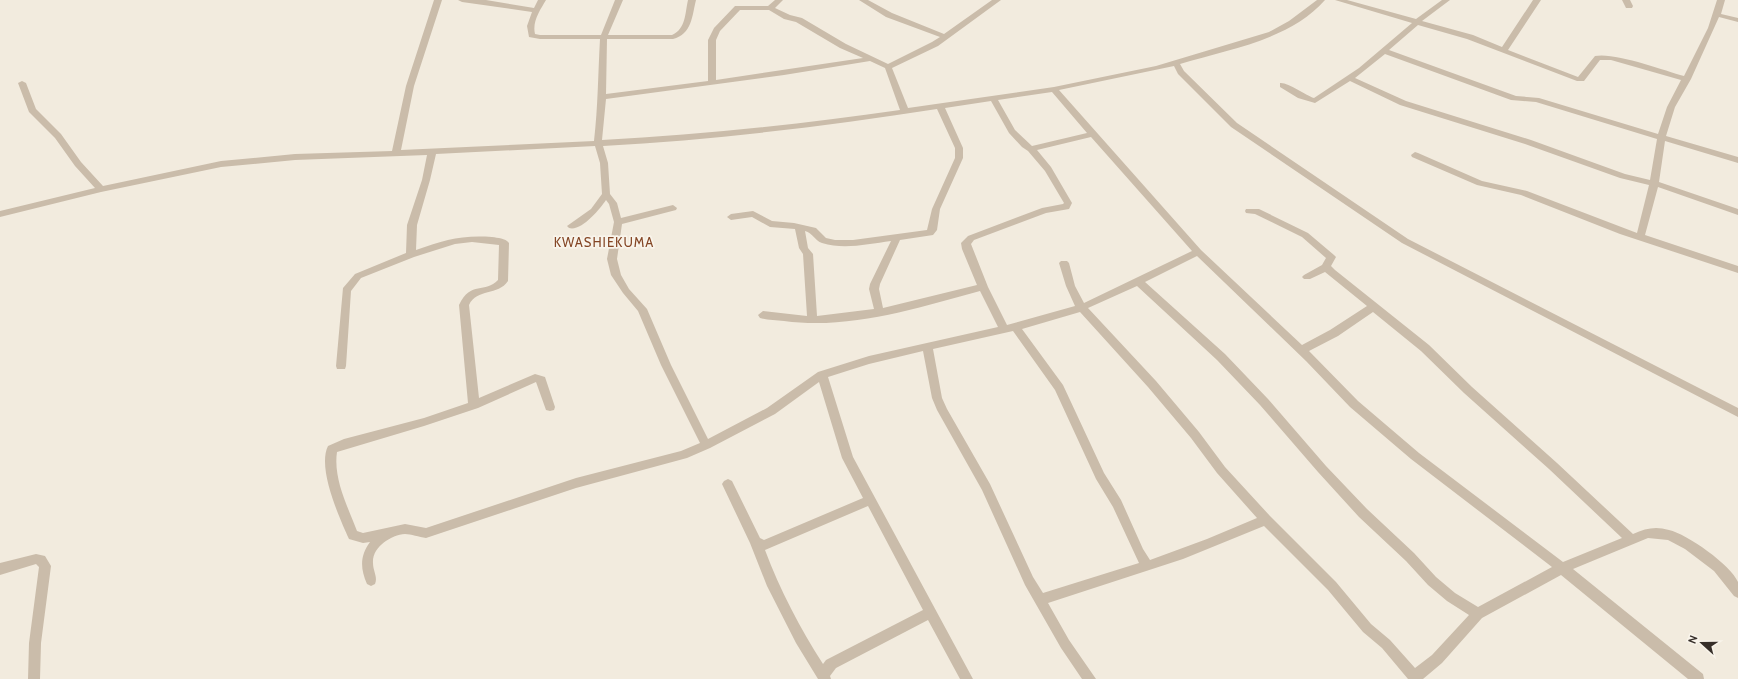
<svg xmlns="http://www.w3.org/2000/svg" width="1738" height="679" font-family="Cabin,sans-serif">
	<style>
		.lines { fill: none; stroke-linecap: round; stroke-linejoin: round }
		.minor { fill: #cabcaa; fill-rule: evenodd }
		.labels { text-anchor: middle; stroke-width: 3.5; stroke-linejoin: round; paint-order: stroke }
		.quarter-label { font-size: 13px; letter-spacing: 1px; fill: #844625; stroke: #f9f4eb }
	</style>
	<rect width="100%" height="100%" fill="#f2ebde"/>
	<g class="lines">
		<g class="minor">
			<path d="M434,0H442L414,86L401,150L594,141C598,107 598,74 600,39H540L529,37L527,26L532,12L462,2L458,0H486L534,8L538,0H546C540,10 532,22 535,34L540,35H601L615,0H623L608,35H672C686,29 685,13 688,0H696C692,16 692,34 673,39H607L606,94L708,81V40L714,28L735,6H768L775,0H783L775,8L790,15L802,18L846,44L888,64L932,42L940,37L886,17L859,0H868L892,13L944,34L992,0H1001L938,46L892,68L908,108L1054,87L1156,66L1269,32L1289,21L1317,0H1325C1290,40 1229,49 1180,64L1184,71L1237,123L1408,239L1738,408V417L1402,243L1231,127L1178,74L1174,66L1059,90L1201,250L1302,345L1330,330L1367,306L1325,272L1310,279H1304L1302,277L1304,275L1322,265L1326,258L1302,237L1255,214L1246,213L1245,211L1246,209H1259L1308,233L1334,255L1336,257L1331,266L1335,270L1429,345L1472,387L1557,463L1633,534C1646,528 1656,526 1669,530C1687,534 1731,565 1738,582C1738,586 1738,593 1738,598L1734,596L1714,571L1685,549L1668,540L1648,538L1573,569L1703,674L1704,679H1688L1561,575L1482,618L1442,663L1423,679H1408L1382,648L1363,632L1328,590L1264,526L1183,559L1048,603L1069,640L1096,679H1082L1061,648L1025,585L982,490L937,410L932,398L923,351L869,364L828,377L853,457L973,679H960L928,620L836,668L830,676L831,679H818L796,643L767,586L750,543L722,484L724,481L728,479L732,481L760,538L764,540L863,498L842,458L819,382L775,414L710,448L687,458L576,488L426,538C419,537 411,534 405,534C391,535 372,547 373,563C373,571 378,577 375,584L371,586L367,584C360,568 360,556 370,542L363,543L349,539C339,517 317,468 328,446L344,439L424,418L468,403L459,305C471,280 485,294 498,280L499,245L472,242L455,244L414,257L361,278L351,291L346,366L345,369H337L336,366L343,288L355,274L406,253L407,225L422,180L427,155L295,160L221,167L101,192L0,217V211L95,188L75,166L55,138L29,112L18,83L22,81L26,83L36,109L61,134L81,162L103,186L221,161L295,154L392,151L406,86ZM740,10H769L784,19L796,22L840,48L863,58L716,80V40L720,31ZM870,61L885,68L900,110C801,124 702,135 602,140L606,99L784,75ZM1052,92L1087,133L1032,146L1015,130L998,100ZM991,101L1009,133L1022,147L1028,151L1045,171L1064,203L1063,204L1042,208L968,236L961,243L962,249L977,285L883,308L879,289L880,284L900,240L933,235L937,230L940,209L963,158V148L945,108ZM937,109L955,148V158L932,209L927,230L853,240H835L826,238L816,228L794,223L772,221L753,211L731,214L727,217L731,220L752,217L770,227L795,229L799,248L803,254L807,316L763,311L758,315L760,318C767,320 776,320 784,321C850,330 917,308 980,291L998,327L869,356L818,372L767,408L708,439L671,365L647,309L629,289L621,275L617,259L622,224L676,210L677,208L673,205L621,218L617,203L610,194L608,163L603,146C715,140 827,126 937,109ZM1091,137L1192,251L1084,303L1075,286L1069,263L1067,261H1061L1059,263L1066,286L1075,306L1007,325L988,287L971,244L974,240L1046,213L1069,209L1072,203L1051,167L1037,150ZM595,146L600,163L602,194L591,209L567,226L569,228C581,232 600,209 606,200L609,204L614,222L607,259L611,275L623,293L638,311L661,365L700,443L681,451L576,478L426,528L405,524L363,533L357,531C348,507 333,479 337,452L424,426L478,408L536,382L546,410L550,411L554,410L555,407L545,377L535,374L479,398L469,305C477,288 498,296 508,281L509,243C505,238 498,238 492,237C460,235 445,240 416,250L417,225L430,180L436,154ZM805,231C813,233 815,241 822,243C844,250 868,244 891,241L870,284L869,289L874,309L817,316L813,254L808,248ZM1197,256L1306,361L1350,407L1411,459L1552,567L1478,607L1455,593L1436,577L1414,553L1367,509L1326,466L1268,399L1225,354L1145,282ZM1137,286L1217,360L1260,405L1318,472L1359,517L1406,561L1428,585L1447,601L1469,615L1432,655L1415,668L1390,640L1371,624L1336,582L1270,516L1225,467L1199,432L1156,381L1088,308ZM1080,312L1148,387L1191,438L1217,473L1257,518L1207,539L1150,560L1143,549L1121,500L1104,473L1063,385L1022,329ZM1373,312L1421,351L1464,393L1549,469L1622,538L1563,562L1419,453L1358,401L1309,351L1338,336ZM1013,331L1055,390L1096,479L1113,507L1139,563L1043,593L1033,577L990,484L947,409L942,398L933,349ZM868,506L923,610L826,660L823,664C800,628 780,590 765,550Z"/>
			<path d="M1335,0H1347L1416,19L1442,0H1450L1422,21L1473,35L1502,47L1533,0H1541L1508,50L1578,77L1595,56C1614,52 1663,70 1684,76L1708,28L1717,0H1725L1721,14L1738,18V22L1719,17L1691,79L1675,107L1666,136L1738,157V163L1665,141L1659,182L1738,209V215L1658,187L1645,235L1738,266V273L1620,234L1521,195L1477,185L1412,157L1411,155L1415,152L1418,153L1482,181L1527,191L1637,233L1649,185L1620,178L1525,144L1400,105L1350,81L1315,103L1298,98L1280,87V83C1288,82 1305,95 1314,98L1359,68L1412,23ZM1418,25L1467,39L1577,81H1584L1600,60H1611L1681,80L1667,107L1658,134L1539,98L1516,96L1389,50ZM1385,54L1511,100L1536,102L1657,139L1650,180L1625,174L1531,140L1406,101L1355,78Z"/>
			<polygon points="1622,0 1630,0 1633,6 1632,8 1626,8"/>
			<polygon points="36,554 45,556 51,566 41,643 40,679 28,679 29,643 39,567 36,564 0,575 0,563"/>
		</g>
	</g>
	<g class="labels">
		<g class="quarter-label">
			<text x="604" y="247">KWASHIEKUMA</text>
		</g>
	</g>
	<g transform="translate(1702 643) rotate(291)" stroke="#f9f4eb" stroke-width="3" paint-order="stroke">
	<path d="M0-3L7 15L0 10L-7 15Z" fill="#372f2a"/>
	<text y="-6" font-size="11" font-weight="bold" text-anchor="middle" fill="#372f2a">N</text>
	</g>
</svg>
